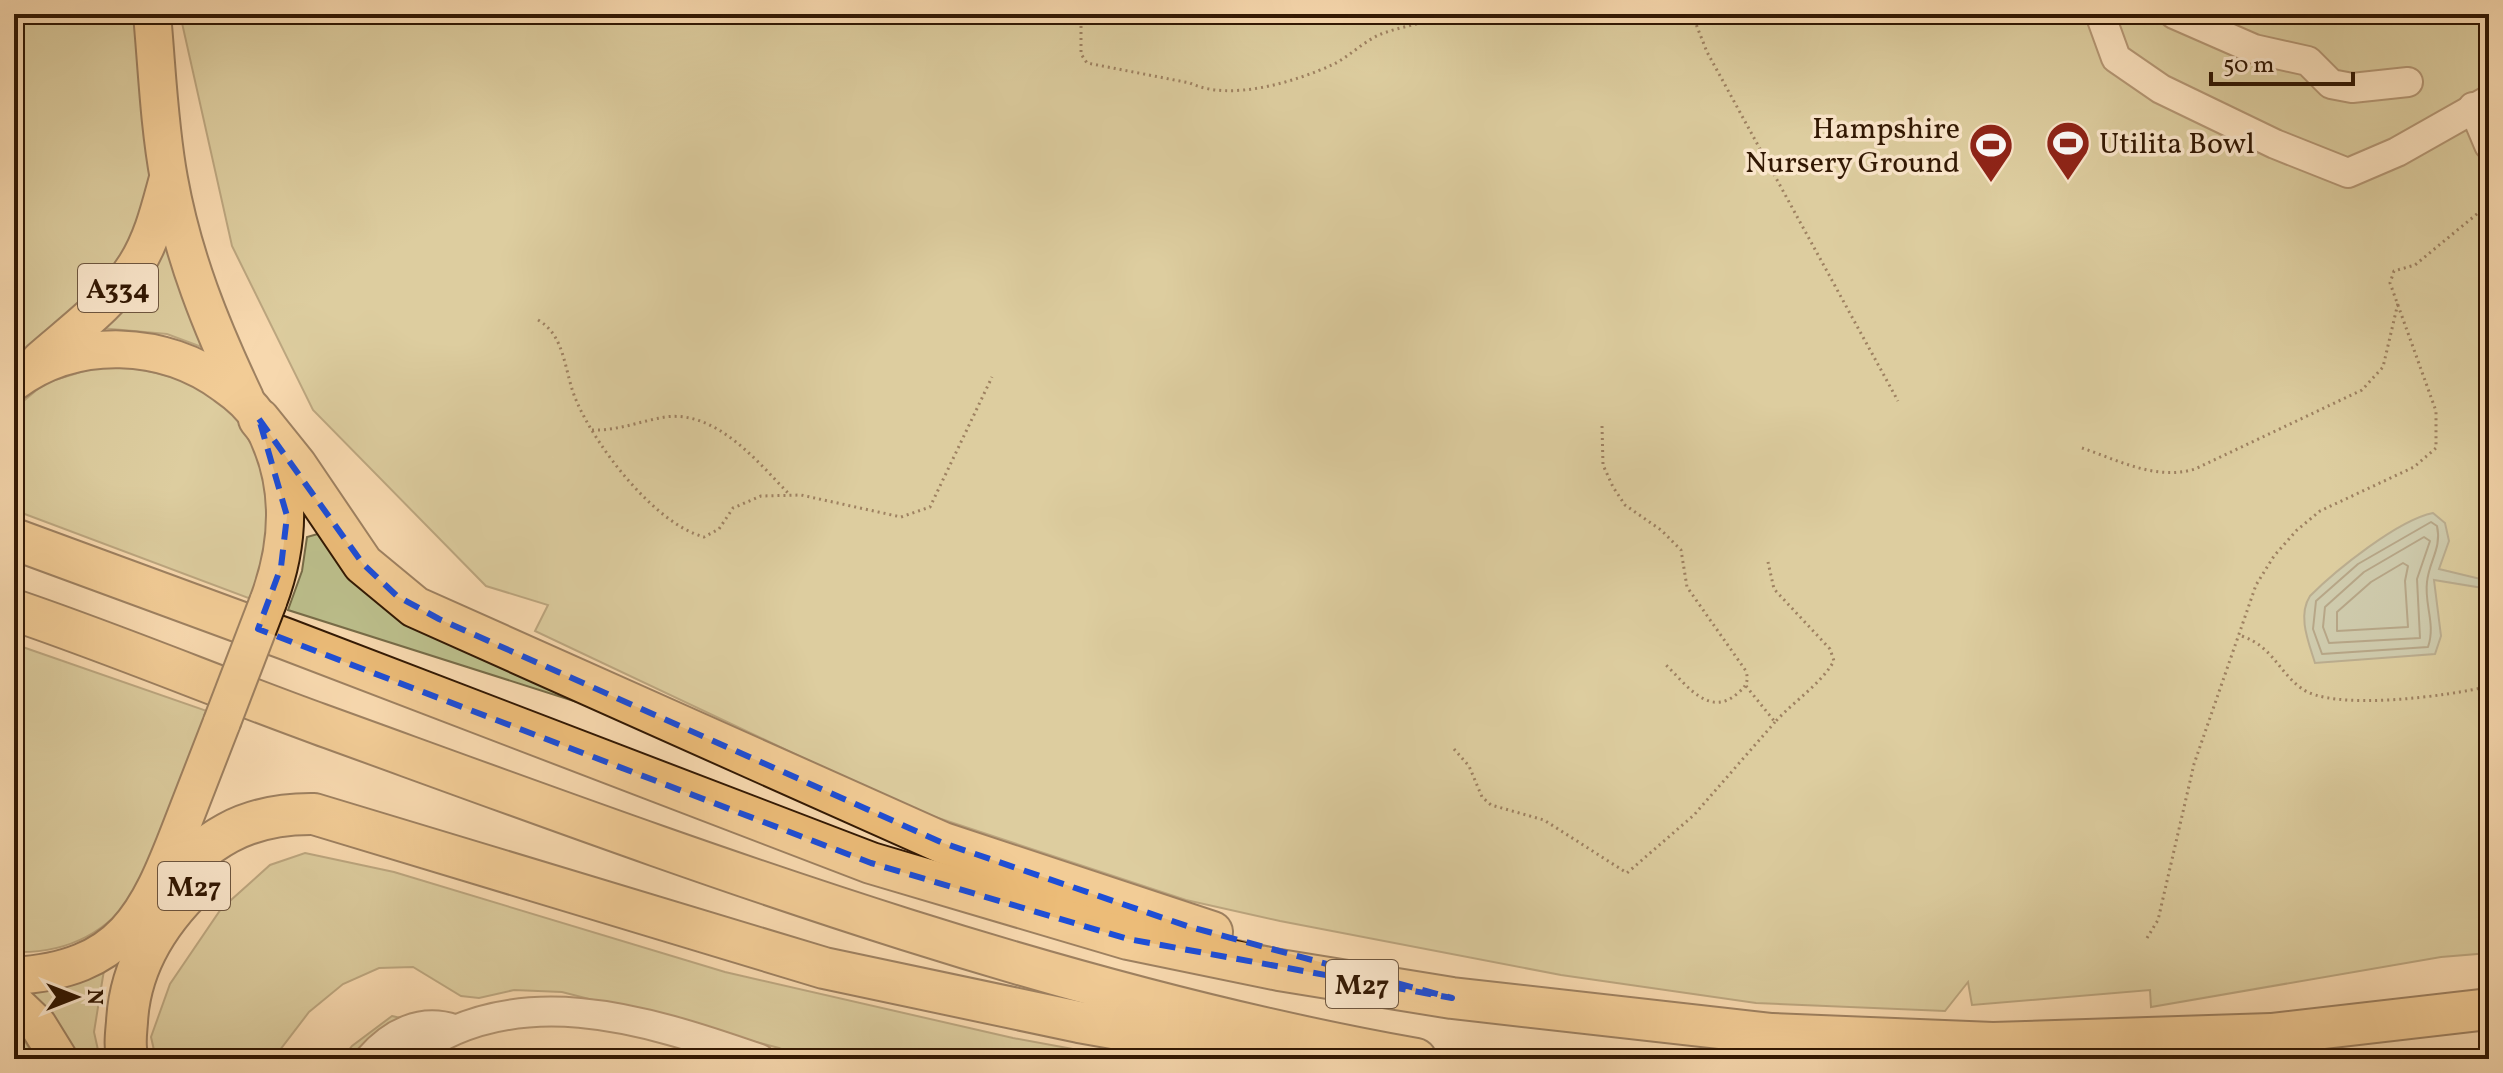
<svg xmlns="http://www.w3.org/2000/svg" width="2503" height="1073" font-family="Vollkorn,serif">
	<style>
		.green { fill: #bcbf8c; stroke: #776c48; stroke-width: 2 }
		.water { fill: #9dbaab; stroke: #727968; stroke-width: 2 }
		.lines { fill: none; stroke-linecap: round; stroke-linejoin: round }
		.shore { stroke: #686957; stroke-width: 2 }
		.minor-casing { stroke: #64482e; stroke-width: 32 }
		.major-casing { stroke: #321803; stroke-width: 40 }
		.highway-casing { stroke: #321803; stroke-width: 44 }
		.path { stroke: #321803; stroke-width: 3; stroke-dasharray: 2 4; stroke-linecap: butt }
		.minor { stroke: #fae6cb; stroke-width: 28 }
		.major { stroke: #ecbc78; stroke-width: 36 }
		.highway { stroke: #ecbc78; stroke-width: 40 }
		.major-bridge-casing { stroke: #321803; stroke-width: 40; stroke-linecap: butt }
		.major-bridge { stroke: #ecbc78; stroke-width: 36 }
		.marked { fill: none; stroke: #1d4ed8; stroke-width: 6; stroke-dasharray: 16 10; stroke-linejoin: round }
		.labels { text-anchor: middle; stroke-width: 7; stroke-linejoin: round; paint-order: stroke }
		.shield { fill: #fae6cb; stroke: #6e563f; stroke-width: 2 }
		.shield-label { font-size: 28px; font-weight: bold; fill: #321803 }
		.poi-label { font-size: 30px; fill: #321803; stroke: #fae6cb; text-anchor: end }
	</style>
	<rect width="100%" height="100%" fill="#f8d9af"/>
	<filter id="stains"><feTurbulence type="fractalNoise" baseFrequency=".0025" numOctaves="4"/><feColorMatrix values="0 0 0 0 .2 0 0 0 0 .09 0 0 0 0 .02 0 0 0 .5 -.17"/></filter>
	<radialGradient id="worn" r=".72"><stop offset=".6" stop-color="#630" stop-opacity="0"/><stop offset="1" stop-color="#630" stop-opacity=".3"/></radialGradient>
	<g class="green">
		<polygon points="14,14 83,20 81,14 152,14 168,177 147,244 36,345 14,353"/>
		<polygon points="180,14 2489,14 2489,953 2441,957 2151,1007 2150,990 1972,1005 1968,982 1945,1011 1756,1003 1561,975 1280,921 1186,900 911,809 535,631 548,605 486,586 313,410 232,246"/>
		<polygon points="167,214 207,349 167,334 100,328"/>
		<path d="M107,364C185,375 250,393 267,480C270,493 277,510 275,522C271,548 258,575 251,599L14,510V409L45,383Z"/>
		<polygon points="325,532 379,600 577,702 288,610 302,571 307,537"/>
		<path d="M14,644L207,711C173,813 150,957 14,952Z"/>
		<polygon points="305,853 394,872 725,972 1013,1038 1127,1059 803,1059 779,1048 562,992 514,990 479,998 461,996 413,967 379,968 343,984 309,1012 273,1059 156,1059 151,1037 170,984 221,909 270,865"/>
		<polygon points="104,970 94,1032 100,1059 78,1059 68,1040 27,990"/>
		<polygon points="392,1016 414,1021 361,1059 342,1059 352,1046"/>
		<polygon points="14,1024 36,1059 14,1059"/>
	</g>
	<path class="water" d="M2433,513L2445,523L2449,541L2439,569L2489,581V589L2434,580L2441,636L2435,654L2315,663C2309,643 2297,616 2310,596C2336,570 2398,520 2433,513Z"/>
	<g class="lines">
		<g class="shore">
			<path d="M2431,522L2437,526C2442,548 2429,561 2427,582C2424,604 2436,624 2428,647L2322,654L2313,629L2316,601L2358,564Z"/>
			<polygon points="2424,537 2430,541 2417,579 2420,638 2329,643 2323,627 2325,607 2364,572"/>
			<polygon points="2403,563 2408,566 2405,581 2408,627 2337,631 2337,612 2371,582"/>
		</g>
		<g class="minor-casing">
			<g id="minor">
				<polyline points="2100,14 2116,58 2161,89 2275,144 2348,173 2397,152 2489,100"/>
				<polyline points="2174,14 2254,49 2308,61 2331,84 2352,88 2408,82"/>
				<polyline points="2473,107 2489,145"/>
				<path d="M369,1059C392,1033 421,1018 454,1029"/>
				<path d="M406,1059C512,976 645,1019 760,1059"/>
			</g>
		</g>
		<g class="major-casing">
			<g id="major">
				<path d="M152,14C157,68 159,125 169,179C183,257 211,326 245,398"/>
				<path d="M40,360C73,331 113,302 136,265C153,238 160,207 168,178"/>
				<path d="M14,382C77,336 164,340 225,385C238,394 252,406 260,420C293,479 291,541 268,602"/>
				<path d="M14,976C123,969 147,916 182,825C195,791 209,756 222,722"/>
				<polyline points="14,1002 38,1025 59,1059"/>
			</g>
		</g>
		<g class="highway-casing">
			<g id="highway">
				<polyline points="259,419 296,465 363,564 415,607 943,843 1212,932"/>
				<polyline points="14,539 286,639 871,863 1128,939 1279,970 1452,998 1772,1034 1993,1043 2271,1034 2489,1009"/>
				<path d="M14,610C117,645 217,687 319,724C678,854 1040,992 1416,1059"/>
				<path d="M158,888C209,841 241,813 314,814L824,968L1079,1022L1288,1059"/>
				<path d="M128,1059C124,1047 126,1034 127,1022C130,962 163,914 207,875"/>
			</g>
		</g>
		<g class="path">
			<path d="M1081,14V54L1087,63L1190,83C1230,102 1295,82 1334,64C1350,56 1364,41 1381,34C1402,26 1425,24 1446,14"/>
			<polyline points="1692,14 1707,52 1898,401"/>
			<path d="M538,320C566,336 564,372 576,400C596,447 655,524 704,537L719,529L733,508L761,496L801,495L901,517L930,507L992,377"/>
			<path d="M1602,426L1603,465L1613,487L1625,505L1661,530L1681,550L1687,587L1746,671C1749,682 1746,686 1738,693C1709,719 1686,684 1665,664"/>
			<path d="M592,430C617,431 641,421 665,417C716,410 757,461 788,493"/>
			<path d="M2082,448C2118,460 2156,481 2195,469L2362,390L2383,367L2398,303"/>
			<path d="M2242,636C2274,648 2277,670 2301,688C2331,712 2451,696 2489,686"/>
			<path d="M1746,686L1775,722C1795,700 1820,685 1834,661L1830,649L1774,589L1768,562"/>
			<polyline points="1454,749 1469,766 1482,797 1491,805 1544,820 1627,873 1694,815 1775,722"/>
			<polyline points="2147,938 2158,920 2194,764 2256,585 2274,556 2297,530 2320,511 2414,467 2436,448 2436,411 2390,283 2394,271 2415,265 2489,204"/>
		</g>
		<use href="#minor" class="minor"/>
		<use href="#major" class="major"/>
		<use href="#highway" class="highway"/>
		<g class="major-bridge-casing">
			<polyline id="major-bridge" points="222,722 268,602"/>
		</g>
		<use href="#major-bridge" class="major-bridge"/>
	</g>
	<path d="M0 0H2503V1073H0ZM259,419L363,564L397,596L439,619L943,843L1187,926L1452,998L1128,939L871,863L258,629L281,567L287,516Z" fill="#f8d9af" fill-opacity=".55" fill-rule="evenodd"/>
	<path class="marked" d="M259,419L363,564L397,596L439,619L943,843L1187,926L1452,998L1128,939L871,863L258,629L281,567L287,516Z"/>
	<defs>
		<g id="stadium-pin" transform="scale(2.3)"><path d="M0 17L-7.5 6A9.5 9.5 0 1 1 7.5 6Z" fill="#8f2418" stroke="#fae6cb"/><path d="M0-5a6.5 5 0 1 0 0 10a6.5 5 0 1 0 0-10ZM-3.5-1.8h7v3.6h-7Z" fill="#fff"/></g>
	</defs>
	<g fill-rule="evenodd">
		<use href="#stadium-pin" x="2068" y="143"/>
		<use href="#stadium-pin" x="1991" y="145"/>
	</g>
	<g class="labels">
		<g class="shield">
			<rect x="78" y="264" width="80" height="48" rx="6"/>
			<rect x="158" y="862" width="72" height="48" rx="6"/>
			<rect x="1326" y="960" width="72" height="48" rx="6"/>
		</g>
		<g class="shield-label">
			<text x="118" y="298">A334</text>
			<text x="194" y="896">M27</text>
			<text x="1362" y="994">M27</text>
		</g>
		<g class="poi-label">
			<text x="1960" y="138">Hampshire<tspan x="1960" dy="34">Nursery Ground</tspan></text>
			<text x="2099" y="153" text-anchor="start">Utilita Bowl</text>
		</g>
	</g>
	<rect width="2503" height="1073" fill="none" stroke="#f8d9af" stroke-width="48"/>
	<rect x="16" y="16" width="2471" height="1041" fill="none" stroke="#321803" stroke-width="4"/>
	<rect x="24" y="24" width="2455" height="1025" fill="none" stroke="#321803" stroke-width="2"/>
	<g transform="translate(76 997) rotate(90)" stroke="#fae6cb" stroke-width="6" paint-order="stroke">
	<path d="M0-6L14 30L0 20L-14 30Z" fill="#321803"/>
	<text y="-12" font-size="22" font-weight="bold" text-anchor="middle" fill="#321803">N</text>
	</g>
	<path d="M2211 72v12h142v-12" fill="none" stroke="#321803" stroke-width="4"/>
	<text x="2223" y="72" font-size="24" fill="#321803" stroke="#fae6cb" stroke-width="6" paint-order="stroke">50 m</text>
	<rect width="100%" height="100%" filter="url(#stains)"/>
	<rect width="100%" height="100%" fill="url(#worn)"/>
</svg>
